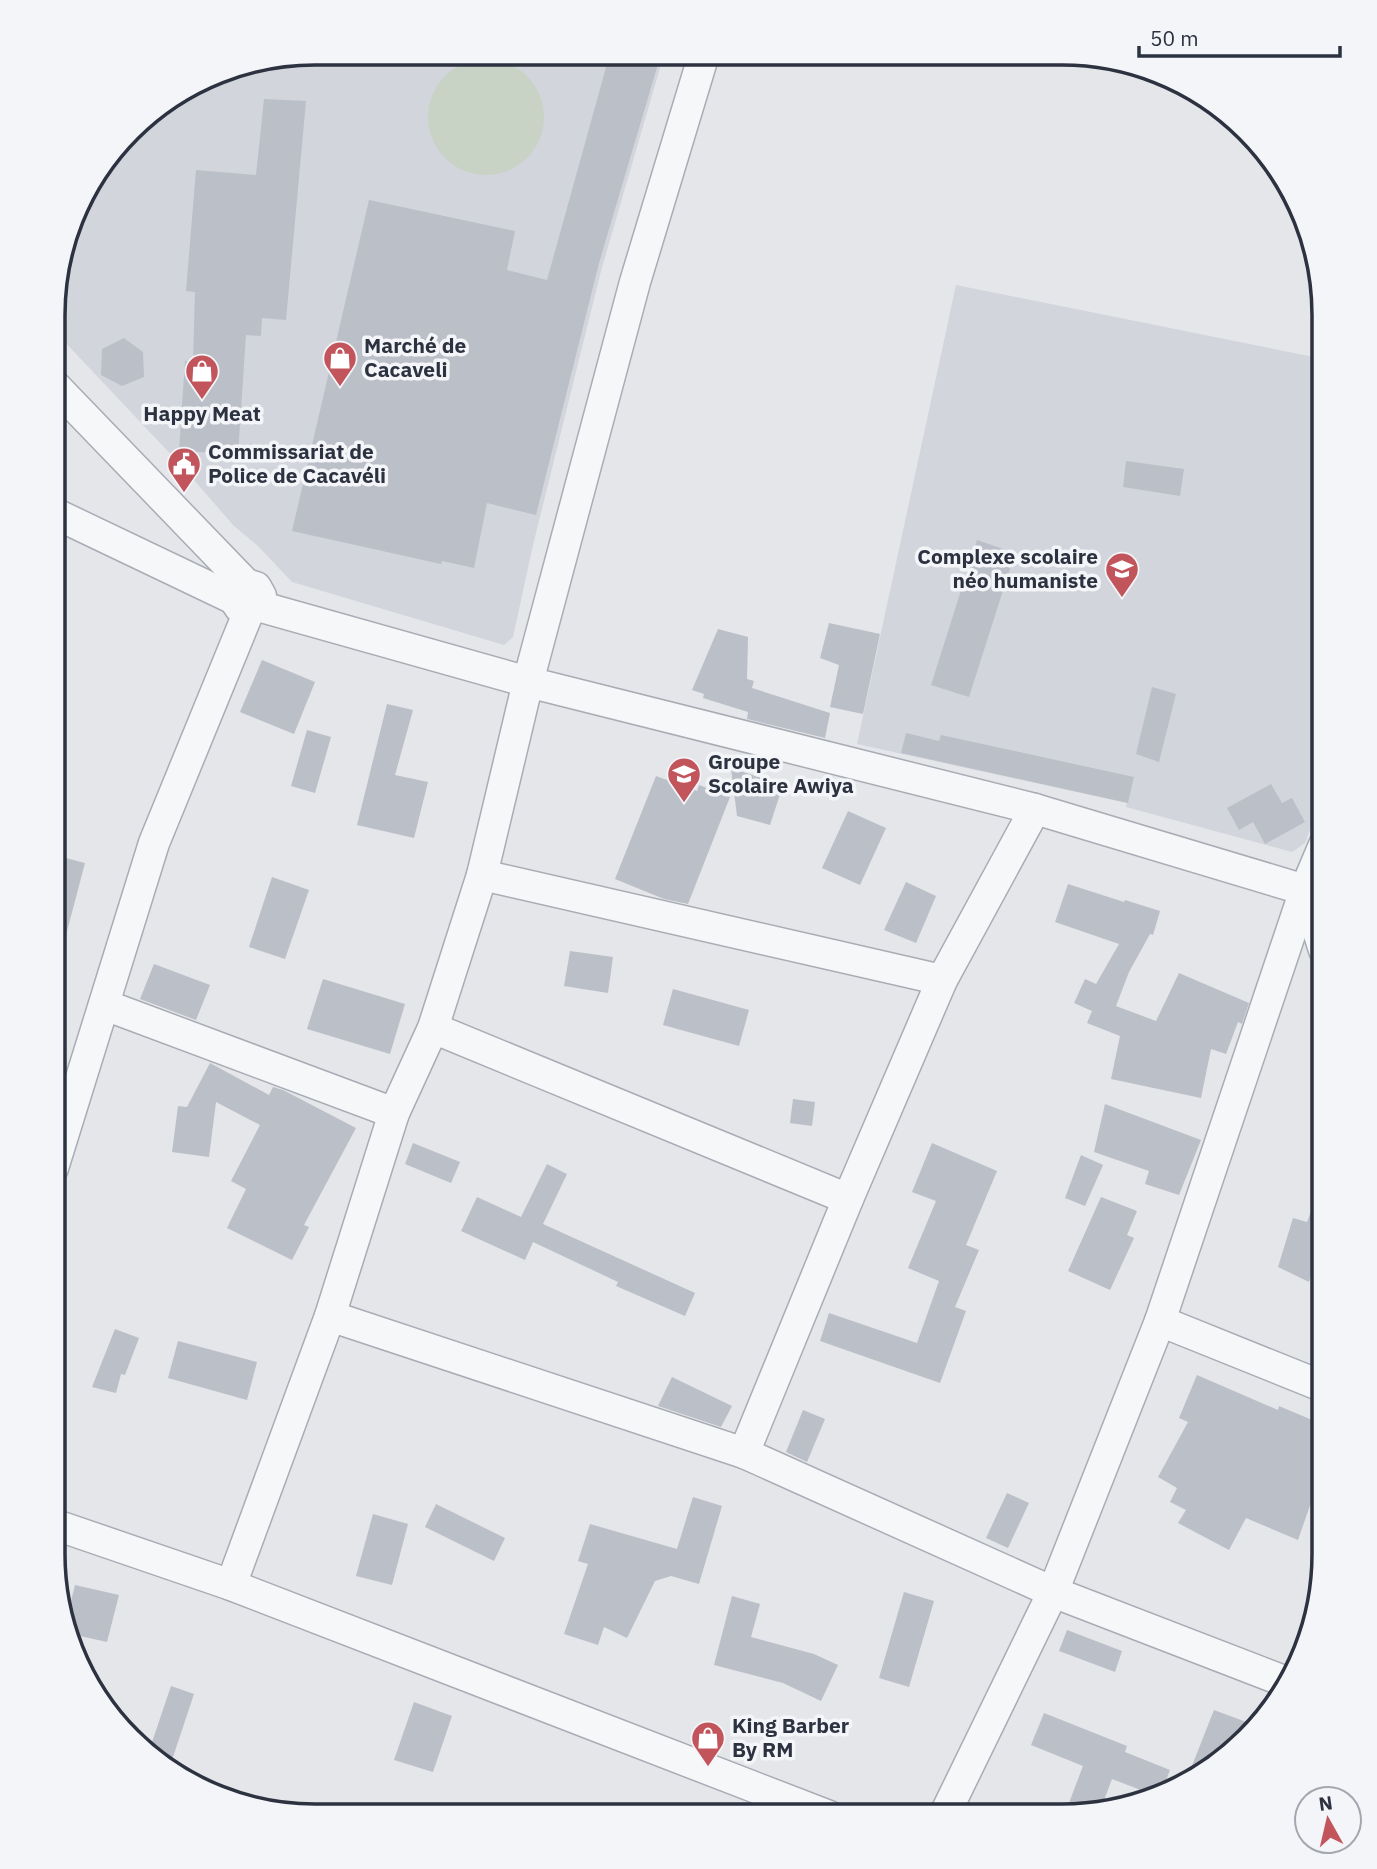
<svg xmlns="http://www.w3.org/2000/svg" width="1377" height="1869" font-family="'IBM Plex Sans',sans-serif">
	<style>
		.built { fill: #d2d5dc }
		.green { fill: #c8d3c6 }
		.building { fill: #bbbfc7 }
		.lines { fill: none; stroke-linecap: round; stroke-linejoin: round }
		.street-casing { stroke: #a9acb4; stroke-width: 33 }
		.street { stroke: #f6f7f9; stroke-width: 30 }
		.labels { text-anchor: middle; stroke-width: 7; stroke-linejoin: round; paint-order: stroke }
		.poi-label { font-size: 21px; font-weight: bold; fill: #2d3241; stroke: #f3f5f8; text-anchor: start }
		.rim { fill: none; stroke: #2d3241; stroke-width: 3.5 }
	</style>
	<rect width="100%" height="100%" fill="#e4e6ea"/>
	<g class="built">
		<polygon points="314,53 664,54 601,271 533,545 513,637 504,645 292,582 258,546 234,526 179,463 61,338 55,328 55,280 87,184 142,117 230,67"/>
		<polygon points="956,285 1324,359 1324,793 1305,843 1292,852 1126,807 1127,803 857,744"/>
	</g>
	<circle class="green" cx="486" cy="117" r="58"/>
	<g class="building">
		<polygon points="610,53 661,54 599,263 536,515 487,503 474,568 442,561 441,564 292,531 369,200 515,231 507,270 547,280"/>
		<polygon points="264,99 306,101 286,320 262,318 261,336 246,335 238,454 179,451 185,361 193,361 195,292 186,291 196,170 256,175"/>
		<polygon points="124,338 143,352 144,377 122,386 101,375 102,349"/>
		<polygon points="1126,461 1184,469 1180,496 1123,487"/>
		<polygon points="977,540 1015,553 969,697 931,685"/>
		<polygon points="829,623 880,634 863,714 830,707 839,665 820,658"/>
		<polygon points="718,629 748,637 747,679 754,681 752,688 830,713 825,738 747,719 748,712 703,698 704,694 692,690"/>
		<polygon points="262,660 315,682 294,734 240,712"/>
		<polygon points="1152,687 1176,694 1159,762 1136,754"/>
		<polygon points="387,704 413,710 395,775 428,782 414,838 357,825"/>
		<polygon points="307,730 331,737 315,793 291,786"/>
		<polygon points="906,733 939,741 941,735 1134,777 1128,803 901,753"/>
		<polygon points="731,768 783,785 770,825 737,816"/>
		<polygon points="656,776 697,791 699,785 730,797 688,904 664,899 615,879"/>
		<polygon points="1271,784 1282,803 1292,798 1305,822 1265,844 1253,822 1239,830 1227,808"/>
		<polygon points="848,811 886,828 860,885 822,868"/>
		<polygon points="54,855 85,863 61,954 54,953"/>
		<polygon points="272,877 309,890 285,959 249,947"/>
		<polygon points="906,882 936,896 916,943 884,930"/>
		<polygon points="1068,884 1124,902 1125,900 1160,911 1153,935 1150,934 1129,972 1116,1006 1156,1021 1179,973 1249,1003 1242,1024 1238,1022 1226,1054 1211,1049 1201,1098 1111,1079 1120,1036 1087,1023 1092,1011 1074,1003 1085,979 1096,984 1119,944 1055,922"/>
		<polygon points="570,951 613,957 608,993 564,986"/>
		<polygon points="154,964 210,985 196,1020 140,999"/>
		<polygon points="323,979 405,1004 390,1054 307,1029"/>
		<polygon points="673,989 749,1010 739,1046 663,1025"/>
		<polygon points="210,1063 269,1095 273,1087 283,1090 356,1128 304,1225 309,1227 292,1260 227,1228 246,1189 231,1181 260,1125 216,1102 209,1157 172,1152 178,1106 187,1107"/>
		<polygon points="793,1099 815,1102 812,1126 790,1123"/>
		<polygon points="1105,1104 1201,1140 1179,1195 1145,1184 1149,1171 1094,1152"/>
		<polygon points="413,1143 460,1162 451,1183 405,1164"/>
		<polygon points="932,1143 997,1171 966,1245 979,1250 955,1307 966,1311 940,1383 820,1341 829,1313 917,1343 939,1281 908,1268 936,1201 912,1192"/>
		<polygon points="1081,1155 1103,1165 1085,1206 1065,1198"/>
		<polygon points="547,1164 567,1174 543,1224 695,1293 685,1316 616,1286 618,1282 533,1242 525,1260 461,1231 477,1197 521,1217"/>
		<polygon points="1322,1182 1324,1232 1309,1282 1278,1267 1293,1218 1307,1222"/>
		<polygon points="1101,1197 1137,1211 1127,1235 1134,1238 1110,1290 1068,1271"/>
		<polygon points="115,1329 139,1338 125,1375 121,1374 116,1393 92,1387"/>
		<polygon points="178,1341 257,1362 247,1400 168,1378"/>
		<polygon points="1197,1375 1278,1410 1279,1406 1324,1425 1324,1465 1298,1540 1246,1518 1229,1550 1178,1523 1186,1510 1170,1502 1177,1488 1158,1477 1188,1422 1179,1418"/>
		<polygon points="672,1377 732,1406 721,1427 658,1406"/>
		<polygon points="803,1410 825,1419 807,1462 786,1452"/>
		<polygon points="1007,1493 1029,1503 1008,1548 986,1538"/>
		<polygon points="693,1497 722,1506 699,1584 671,1576 655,1581 627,1638 604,1627 598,1645 564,1634 588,1564 578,1561 590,1524 677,1549"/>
		<polygon points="436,1504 505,1538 494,1561 425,1527"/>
		<polygon points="373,1514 408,1524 392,1585 356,1576"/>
		<polygon points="75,1585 119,1595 107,1642 71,1634 67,1617"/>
		<polygon points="904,1592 934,1601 909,1687 879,1678"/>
		<polygon points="732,1596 760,1604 751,1637 814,1654 838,1665 821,1701 783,1683 714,1665"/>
		<polygon points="1067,1630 1122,1651 1115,1672 1059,1651"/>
		<polygon points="171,1686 194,1694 168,1772 148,1754"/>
		<polygon points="414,1702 452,1716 433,1772 394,1760"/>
		<polygon points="1214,1710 1257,1726 1236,1751 1184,1786"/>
		<polygon points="1044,1713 1127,1746 1125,1752 1170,1770 1161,1794 1154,1795 1112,1779 1101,1808 1064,1816 1083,1766 1031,1745"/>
	</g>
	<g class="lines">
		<g class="street-casing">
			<g id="street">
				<polyline points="55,386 246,584 256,587 261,596 258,606 249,611 240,608 234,599 237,590 246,584"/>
				<polyline points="54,513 234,599"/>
				<polyline points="258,606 528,682 1035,809 1305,890"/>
				<polyline points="482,875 942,980"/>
				<polyline points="1305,890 1324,950"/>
				<polyline points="105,1005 394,1113"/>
				<polyline points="433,1028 848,1199"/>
				<polyline points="53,1168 154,843 249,611"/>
				<polyline points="330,1316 744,1453 1053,1592 1289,1683"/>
				<polyline points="1160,1321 1324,1387"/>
				<polyline points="744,1453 848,1199 942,980 1035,809"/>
				<polyline points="53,1524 231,1585 829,1816"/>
				<polyline points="231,1585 330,1316 394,1113 433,1028 482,875 528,682 635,282 704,54"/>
				<polyline points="944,1816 1053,1592 1160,1321 1305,890 1324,845"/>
			</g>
		</g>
		<use href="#street" class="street"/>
	</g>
	<defs>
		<g id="shop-pin" transform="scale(1.75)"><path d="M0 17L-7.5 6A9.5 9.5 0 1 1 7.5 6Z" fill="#c2555c" stroke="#f3f5f8"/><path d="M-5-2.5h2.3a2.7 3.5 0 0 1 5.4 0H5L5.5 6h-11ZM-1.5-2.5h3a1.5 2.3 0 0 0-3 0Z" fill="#fff"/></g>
		<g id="civic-pin" transform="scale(1.75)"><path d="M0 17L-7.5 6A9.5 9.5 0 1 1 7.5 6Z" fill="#c2555c" stroke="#f3f5f8"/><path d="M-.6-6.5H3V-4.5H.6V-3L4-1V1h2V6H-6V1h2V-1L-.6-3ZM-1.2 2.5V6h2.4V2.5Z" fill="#fff"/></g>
		<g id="school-pin" transform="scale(1.75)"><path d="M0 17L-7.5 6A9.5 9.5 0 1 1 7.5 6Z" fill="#c2555c" stroke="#f3f5f8"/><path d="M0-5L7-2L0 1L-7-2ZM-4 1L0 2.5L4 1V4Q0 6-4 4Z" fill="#fff"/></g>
	</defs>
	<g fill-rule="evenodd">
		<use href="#shop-pin" x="340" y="358"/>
		<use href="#shop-pin" x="202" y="371"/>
		<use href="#civic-pin" x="184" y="464"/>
		<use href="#school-pin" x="1122" y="569"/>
		<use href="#school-pin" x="684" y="774"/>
		<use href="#shop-pin" x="708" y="1738"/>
	</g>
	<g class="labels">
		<g class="poi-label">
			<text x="364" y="353">Marché de<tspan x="364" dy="24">Cacaveli</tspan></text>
			<text x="202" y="421" text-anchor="middle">Happy Meat</text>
			<text x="208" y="459">Commissariat de<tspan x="208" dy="24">Police de Cacavéli</tspan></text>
			<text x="1098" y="564" text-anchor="end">Complexe scolaire<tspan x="1098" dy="24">néo humaniste</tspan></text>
			<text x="708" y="769">Groupe<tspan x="708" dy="24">Scolaire Awiya</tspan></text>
			<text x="732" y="1733">King Barber<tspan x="732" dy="24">By RM</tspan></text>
		</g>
	</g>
	<path d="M0 0H1377V1869H0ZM315 65H1062A250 250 0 0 1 1312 315V1554A250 250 0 0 1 1062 1804H315A250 250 0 0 1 65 1554V315A250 250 0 0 1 315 65Z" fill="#f3f5f8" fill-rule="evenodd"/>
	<path class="rim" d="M315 65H1062A250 250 0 0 1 1312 315V1554A250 250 0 0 1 1062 1804H315A250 250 0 0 1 65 1554V315A250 250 0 0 1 315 65Z"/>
	<g transform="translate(1328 1820) rotate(352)"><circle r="33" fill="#f3f5f8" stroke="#a4a7af" stroke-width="2"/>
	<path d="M0-5L12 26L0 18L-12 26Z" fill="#c2555c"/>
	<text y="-10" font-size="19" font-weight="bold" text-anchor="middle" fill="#2d3241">N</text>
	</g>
	<path d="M1139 46v10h201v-10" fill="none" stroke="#2d3241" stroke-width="3.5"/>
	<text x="1150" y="46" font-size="21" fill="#2d3241" stroke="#f3f5f8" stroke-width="5" paint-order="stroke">50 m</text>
</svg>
